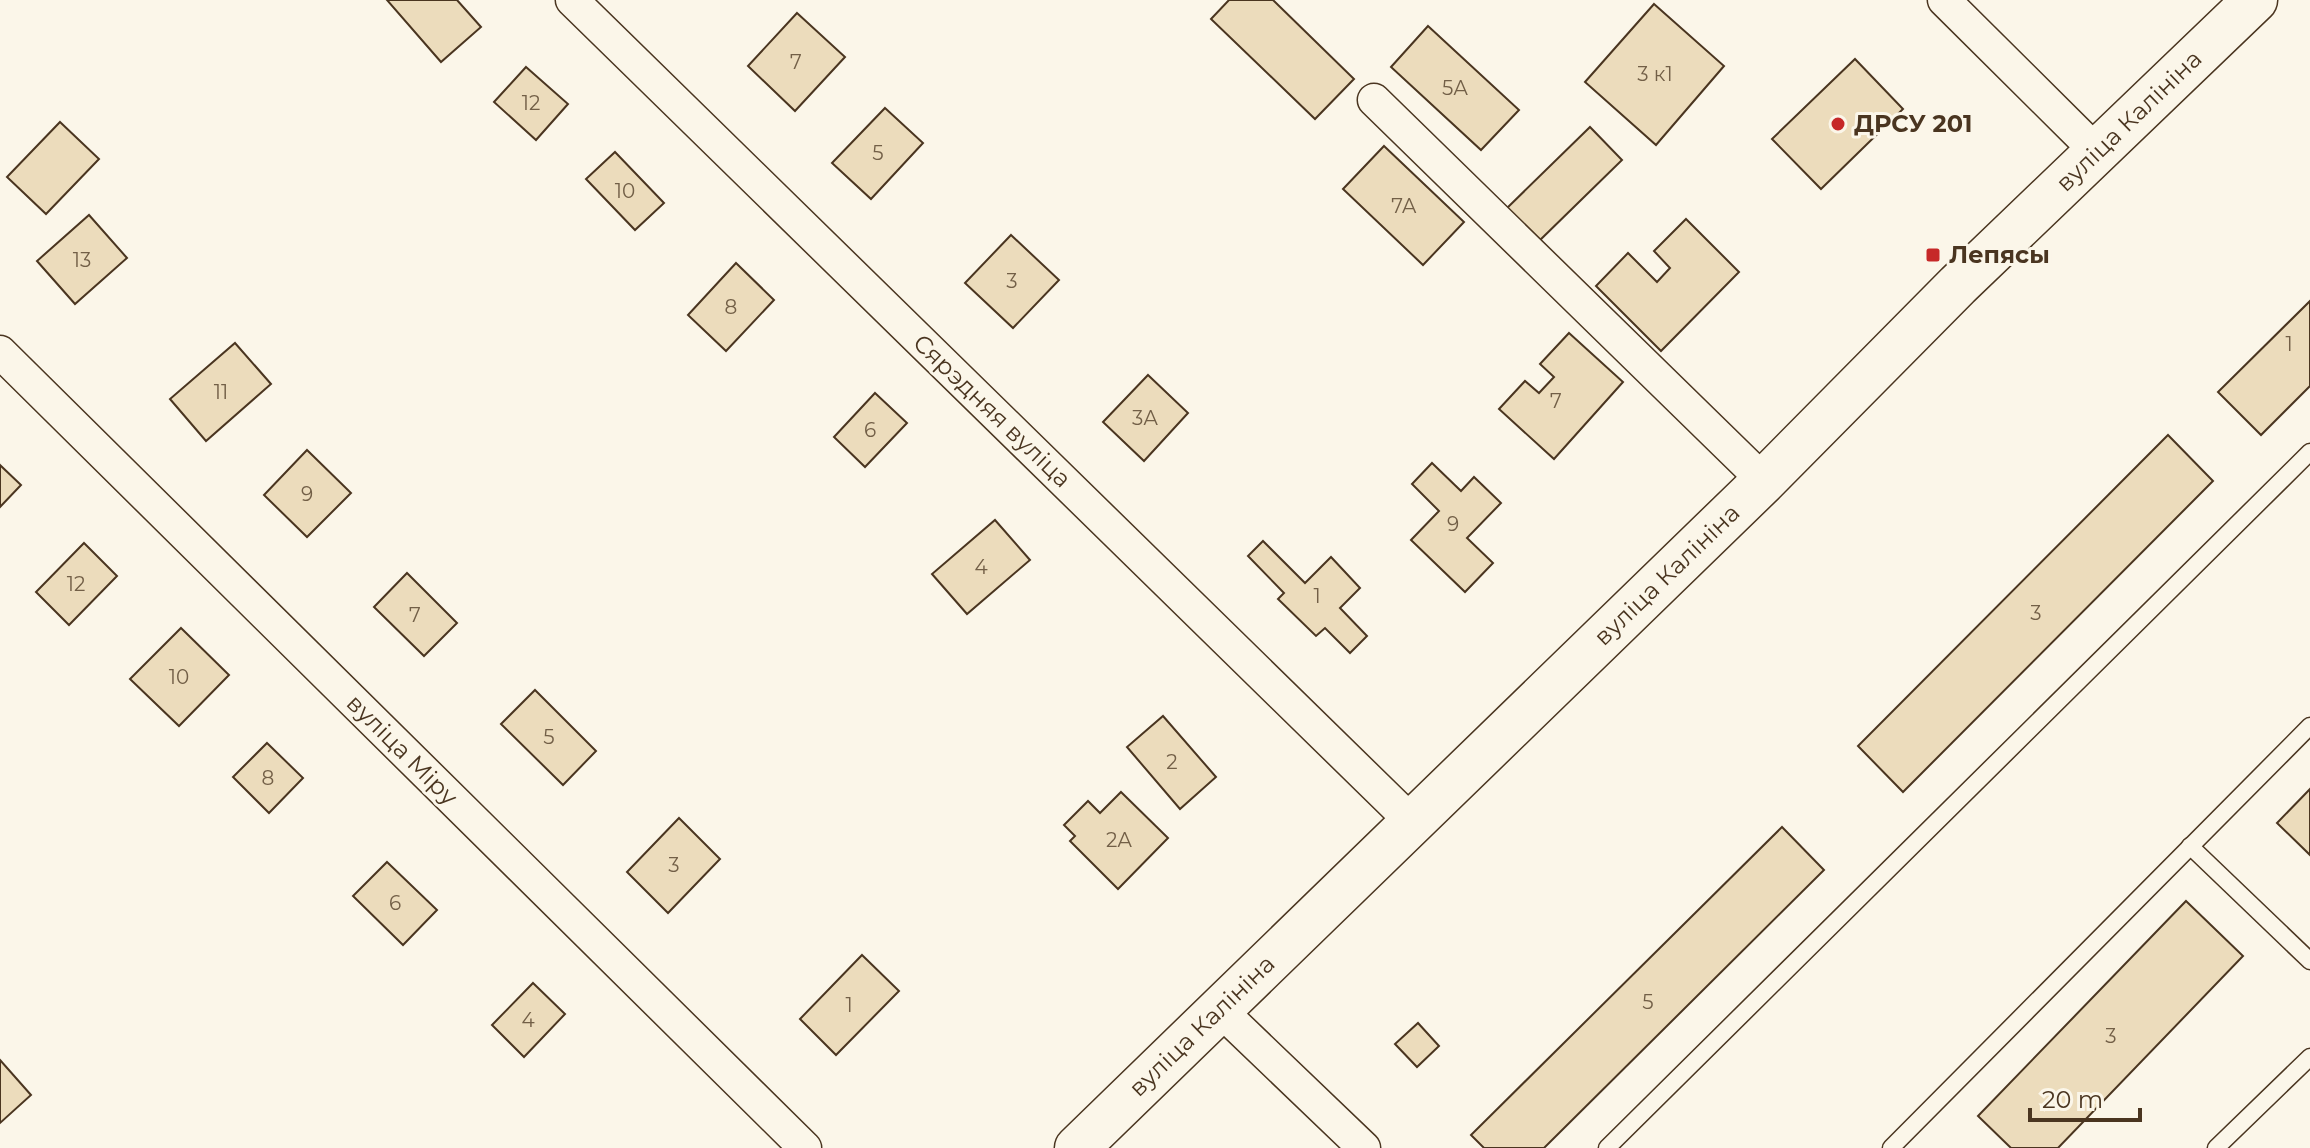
<svg xmlns="http://www.w3.org/2000/svg" width="2310" height="1148" font-family="Montserrat,sans-serif">
	<style>
		.building { fill: #ecdcbc; stroke: #4a3520; stroke-width: 2 }
		.lines { fill: none; stroke-linecap: round; stroke-linejoin: round }
		.lane-casing { stroke: #4a3520; stroke-width: 19 }
		.street-casing { stroke: #4a3520; stroke-width: 35 }
		.secondary-casing { stroke: #4a3520; stroke-width: 47 }
		.lane { stroke: #fbf6e9; stroke-width: 16 }
		.street { stroke: #fbf6e9; stroke-width: 32 }
		.secondary { stroke: #fbf6e9; stroke-width: 44 }
		.poi-dot { fill: #c62828; stroke: #fbf6e9; stroke-width: 3 }
		.labels { text-anchor: middle; stroke-width: 6; stroke-linejoin: round; paint-order: stroke }
		.number-label { font-size: 20px; fill: #725f47 }
		.street-label { font-size: 24px; fill: #4a3520; stroke: #fbf6e9 }
		.poi-label { font-size: 24px; font-weight: bold; fill: #4a3520; stroke: #fbf6e9; text-anchor: start }
	</style>
	<rect width="100%" height="100%" fill="#fbf6e9"/>
	<g class="building">
		<polygon points="387,0 457,0 481,27 441,62"/>
		<polygon points="1229,0 1273,0 1354,79 1315,119 1211,19"/>
		<polygon points="1654,4 1724,66 1656,145 1585,82"/>
		<polygon points="797,13 845,57 795,111 748,66"/>
		<polygon points="1428,26 1519,110 1481,150 1391,67"/>
		<polygon points="1855,59 1903,109 1821,189 1772,139"/>
		<polygon points="526,67 568,104 536,140 494,102"/>
		<polygon points="885,108 923,143 871,199 832,163"/>
		<polygon points="60,122 99,159 46,214 7,177"/>
		<polygon points="1590,127 1622,160 1537,243 1504,211"/>
		<polygon points="1384,146 1464,222 1423,265 1343,189"/>
		<polygon points="615,152 664,203 635,230 586,179"/>
		<polygon points="89,215 127,258 75,304 37,261"/>
		<polygon points="1686,219 1739,272 1661,351 1596,286 1628,253 1657,282 1670,268 1654,251"/>
		<polygon points="1011,235 1059,280 1013,328 965,283"/>
		<polygon points="736,263 774,300 726,351 688,315"/>
		<polygon points="2310,301 2310,386 2261,435 2218,392"/>
		<polygon points="1569,333 1623,382 1554,459 1499,409 1525,381 1539,393 1554,377 1540,364"/>
		<polygon points="235,343 271,384 206,441 170,399"/>
		<polygon points="1148,375 1188,413 1144,461 1103,422"/>
		<polygon points="875,393 907,423 865,467 834,437"/>
		<polygon points="2168,435 2213,481 1903,792 1858,746"/>
		<polygon points="307,450 351,493 307,537 264,495"/>
		<polygon points="1432,463 1461,491 1474,477 1501,503 1467,538 1493,563 1465,592 1411,540 1439,511 1412,484"/>
		<polygon points="0,465 21,485 0,507"/>
		<polygon points="995,520 1030,560 967,614 932,574"/>
		<polygon points="1263,541 1305,583 1331,557 1360,588 1340,608 1367,636 1350,653 1325,628 1316,636 1278,599 1284,593 1248,556"/>
		<polygon points="84,543 117,576 69,625 36,592"/>
		<polygon points="407,573 457,623 424,656 374,607"/>
		<polygon points="181,628 229,675 179,726 130,679"/>
		<polygon points="535,690 596,751 563,785 501,724"/>
		<polygon points="1163,716 1216,777 1180,809 1127,747"/>
		<polygon points="267,743 303,778 269,813 233,777"/>
		<polygon points="2310,789 2310,855 2277,823"/>
		<polygon points="1121,792 1168,838 1118,889 1070,841 1075,836 1064,825 1088,801 1100,813"/>
		<polygon points="679,818 720,859 668,913 627,872"/>
		<polygon points="1782,827 1824,870 1544,1148 1484,1148 1471,1135"/>
		<polygon points="387,862 437,910 403,945 353,896"/>
		<polygon points="2186,901 2243,956 2058,1148 2011,1148 1978,1116"/>
		<polygon points="862,955 899,991 836,1055 800,1019"/>
		<polygon points="533,983 565,1014 524,1057 492,1025"/>
		<polygon points="1418,1023 1439,1046 1417,1067 1395,1044"/>
		<polygon points="0,1060 31,1095 0,1123"/>
	</g>
	<g class="lines">
		<g class="lane-casing">
			<g id="lane">
				<polyline points="2190,846 2310,961"/>
				<polyline points="1607,1148 2310,452"/>
				<polyline points="1891,1148 2310,726"/>
				<polyline points="2216,1148 2310,1057"/>
			</g>
		</g>
		<g class="street-casing">
			<g id="street">
				<polyline points="572,0 1412,822"/>
				<polyline points="1944,0 2098,153"/>
				<polyline points="1374,100 1764,481"/>
				<polyline points="0,352 805,1148"/>
				<polyline points="1219,1009 1364,1148"/>
			</g>
		</g>
		<g class="secondary-casing">
			<polyline id="secondary" points="1077,1148 1764,481 1958,285 2255,0"/>
		</g>
		<use href="#lane" class="lane"/>
		<use href="#street" class="street"/>
		<use href="#secondary" class="secondary"/>
	</g>
	<g class="poi-dot">
		<circle cx="1838" cy="124" r="8"/>
		<rect x="1925" y="247" width="16" height="16" rx="4"/>
	</g>
	<g class="labels">
		<g class="number-label">
			<text x="796" y="69">7</text>
			<text x="1655" y="81">3 к1</text>
			<text x="1455" y="95">5А</text>
			<text x="531" y="110">12</text>
			<text x="878" y="160">5</text>
			<text x="625" y="198">10</text>
			<text x="1404" y="213">7А</text>
			<text x="82" y="267">13</text>
			<text x="1012" y="288">3</text>
			<text x="731" y="314">8</text>
			<text x="2289" y="351">1</text>
			<text x="221" y="399">11</text>
			<text x="1556" y="408">7</text>
			<text x="1145" y="425">3А</text>
			<text x="870" y="437">6</text>
			<text x="307" y="501">9</text>
			<text x="1453" y="531">9</text>
			<text x="981" y="574">4</text>
			<text x="76" y="591">12</text>
			<text x="1317" y="603">1</text>
			<text x="2036" y="620">3</text>
			<text x="415" y="622">7</text>
			<text x="179" y="684">10</text>
			<text x="549" y="744">5</text>
			<text x="1172" y="769">2</text>
			<text x="268" y="785">8</text>
			<text x="1119" y="847">2А</text>
			<text x="674" y="872">3</text>
			<text x="395" y="910">6</text>
			<text x="1648" y="1009">5</text>
			<text x="849" y="1012">1</text>
			<text x="528" y="1027">4</text>
			<text x="2111" y="1043">3</text>
		</g>
		<g class="street-label">
			<text transform="translate(2129 121) rotate(-44)" y="8">вуліца Калініна</text>
			<text transform="translate(992 411) rotate(44)" y="8">Сярэдняя вуліца</text>
			<text transform="translate(1667 575) rotate(-44)" y="8">вуліца Калініна</text>
			<text transform="translate(402 750) rotate(45)" y="8">вуліца Міру</text>
			<text transform="translate(1202 1026) rotate(-44)" y="8">вуліца Калініна</text>
		</g>
		<g class="poi-label">
			<text x="1854" y="132">ДРСУ 201</text>
			<text x="1949" y="263">Лепясы</text>
		</g>
	</g>
	<path d="M2030 1108v12h110v-12" fill="none" stroke="#4a3520" stroke-width="4"/>
	<text x="2042" y="1108" font-size="24" fill="#4a3520" stroke="#fbf6e9" stroke-width="6" paint-order="stroke">20 m</text>
</svg>
